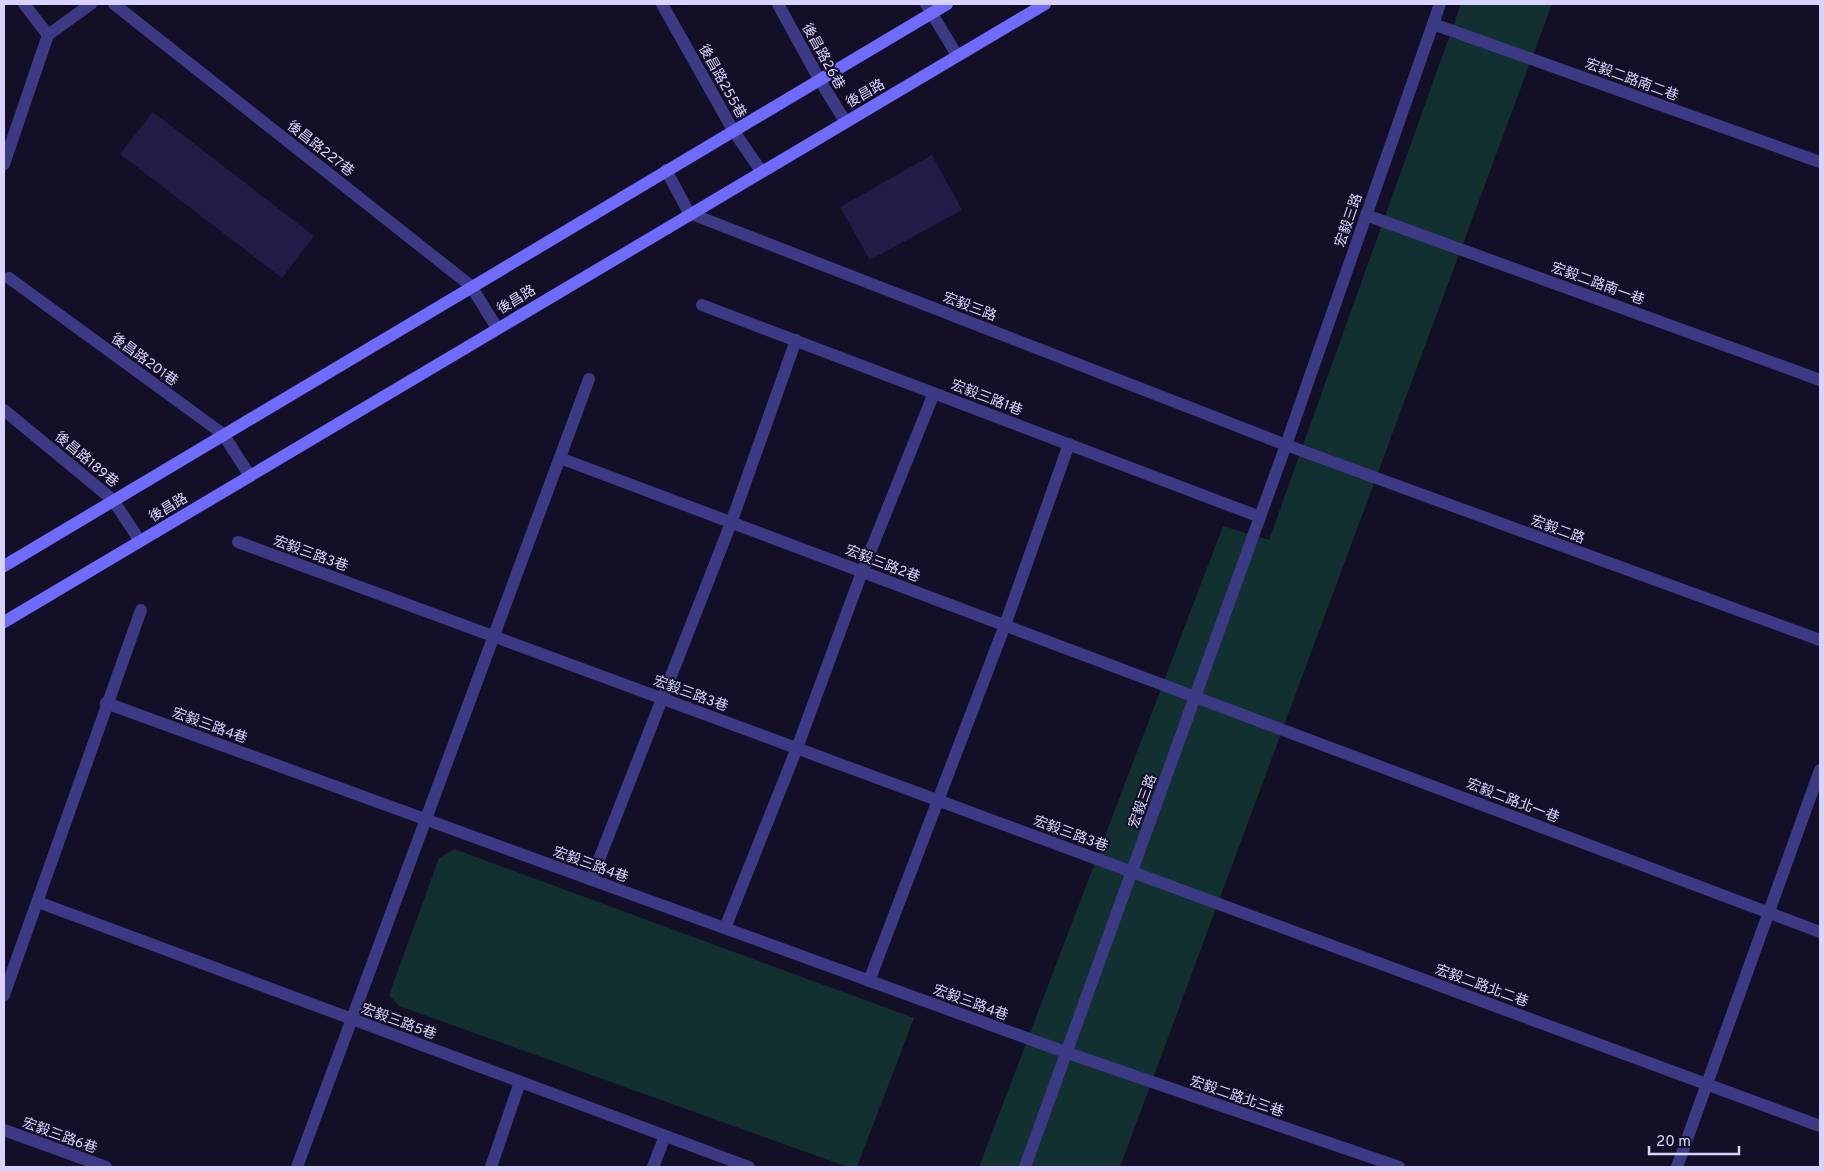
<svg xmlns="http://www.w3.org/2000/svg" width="1824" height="1171" font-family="Overpass,'Noto Sans TC',sans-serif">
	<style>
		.green { fill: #12302f }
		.building { fill: #241b47 }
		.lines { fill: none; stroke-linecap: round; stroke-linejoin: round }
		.lane { stroke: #3d3a85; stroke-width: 12 }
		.street { stroke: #3d3a85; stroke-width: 12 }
		.secondary { stroke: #6f6bff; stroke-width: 12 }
		.labels { text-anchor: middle; stroke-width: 4; stroke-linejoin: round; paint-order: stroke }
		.street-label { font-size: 14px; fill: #d9d4ff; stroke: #130f26 }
	</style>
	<rect width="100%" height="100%" fill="#130f26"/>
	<g class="green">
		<polygon points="1461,4 1552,4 1120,1167 979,1167 1223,526 1269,540"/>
		<polygon points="454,849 914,1018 857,1167 848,1167 399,1006 389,995 439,858"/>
	</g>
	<g class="building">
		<polygon points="153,112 314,236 282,278 120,154"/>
		<polygon points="932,155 962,210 870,260 840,207"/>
	</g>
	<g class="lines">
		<polyline class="lane" points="491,1167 520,1082"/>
		<g class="street">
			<polyline points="114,4 471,286 497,328"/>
			<polyline points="662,4 733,130 761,171"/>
			<polyline points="778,4 819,79 845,121"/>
			<polyline points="926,4 957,55"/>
			<polyline points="1433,24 1820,162"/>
			<polyline points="48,35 91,4"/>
			<polyline points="4,164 48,35 24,4"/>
			<polyline points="666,170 689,213 1286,445 1820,640"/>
			<polyline points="1366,215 1820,380"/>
			<polyline points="9,278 223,434 250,476"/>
			<polyline points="702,305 1260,517"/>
			<polyline points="4,410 113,500 140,541"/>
			<polyline points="560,458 1820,932"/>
			<polyline points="238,542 1820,1126"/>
			<polyline points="106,703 1065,1052 1399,1167"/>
			<polyline points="591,880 731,523 796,340"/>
			<polyline points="38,902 749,1167"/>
			<polyline points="725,928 797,748 862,572 934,393"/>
			<polyline points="869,981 1005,625 1069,444"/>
			<polyline points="4,995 141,610"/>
			<polyline points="4,1130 106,1167"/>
			<polyline points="297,1167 589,379"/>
			<polyline points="653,1167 665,1136"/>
			<polyline points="1025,1167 1286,445 1440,4"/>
			<polyline points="1677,1167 1820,770"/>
		</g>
		<g class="secondary">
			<polyline points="4,566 947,4"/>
			<polyline points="4,622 1045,4"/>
		</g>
	</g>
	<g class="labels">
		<g class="street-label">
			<text transform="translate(824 56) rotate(61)" y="5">後昌路26巷</text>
			<text transform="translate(1632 79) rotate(20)" y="5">宏毅二路南二巷</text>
			<text transform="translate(723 81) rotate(61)" y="5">後昌路255巷</text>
			<text transform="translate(865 93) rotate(-30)" y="5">後昌路</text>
			<text transform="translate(321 148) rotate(38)" y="5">後昌路227巷</text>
			<text transform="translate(1348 220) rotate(-71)" y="5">宏毅三路</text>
			<text transform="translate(1598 283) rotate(20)" y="5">宏毅二路南一巷</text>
			<text transform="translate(516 299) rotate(-31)" y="5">後昌路</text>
			<text transform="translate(970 306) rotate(21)" y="5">宏毅三路</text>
			<text transform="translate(145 359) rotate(36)" y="5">後昌路201巷</text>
			<text transform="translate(987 397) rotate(21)" y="5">宏毅三路1巷</text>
			<text transform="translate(87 459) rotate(40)" y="5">後昌路189巷</text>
			<text transform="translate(168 507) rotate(-31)" y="5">後昌路</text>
			<text transform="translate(1558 529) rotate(20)" y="5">宏毅二路</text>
			<text transform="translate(311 553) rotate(20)" y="5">宏毅三路3巷</text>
			<text transform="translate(883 563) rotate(21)" y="5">宏毅三路2巷</text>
			<text transform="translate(691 693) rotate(20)" y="5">宏毅三路3巷</text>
			<text transform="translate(210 725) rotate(20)" y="5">宏毅三路4巷</text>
			<text transform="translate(1513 800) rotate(21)" y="5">宏毅二路北一巷</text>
			<text transform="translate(1142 801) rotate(-70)" y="5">宏毅三路</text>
			<text transform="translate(1071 833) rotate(20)" y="5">宏毅三路3巷</text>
			<text transform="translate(591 864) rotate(20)" y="5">宏毅三路4巷</text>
			<text transform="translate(1482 985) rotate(20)" y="5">宏毅二路北二巷</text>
			<text transform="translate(971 1002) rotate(20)" y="5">宏毅三路4巷</text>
			<text transform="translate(399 1021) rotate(20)" y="5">宏毅三路5巷</text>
			<text transform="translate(1237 1096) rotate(19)" y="5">宏毅二路北三巷</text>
			<text transform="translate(60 1135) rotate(20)" y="5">宏毅三路6巷</text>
		</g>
	</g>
	<rect width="1824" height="1171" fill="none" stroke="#d9d4ff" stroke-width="10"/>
	<path d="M1649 1146v8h90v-8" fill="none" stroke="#d9d4ff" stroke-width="2.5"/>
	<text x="1656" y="1146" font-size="15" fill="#d9d4ff" stroke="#130f26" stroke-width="4" paint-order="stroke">20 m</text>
</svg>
